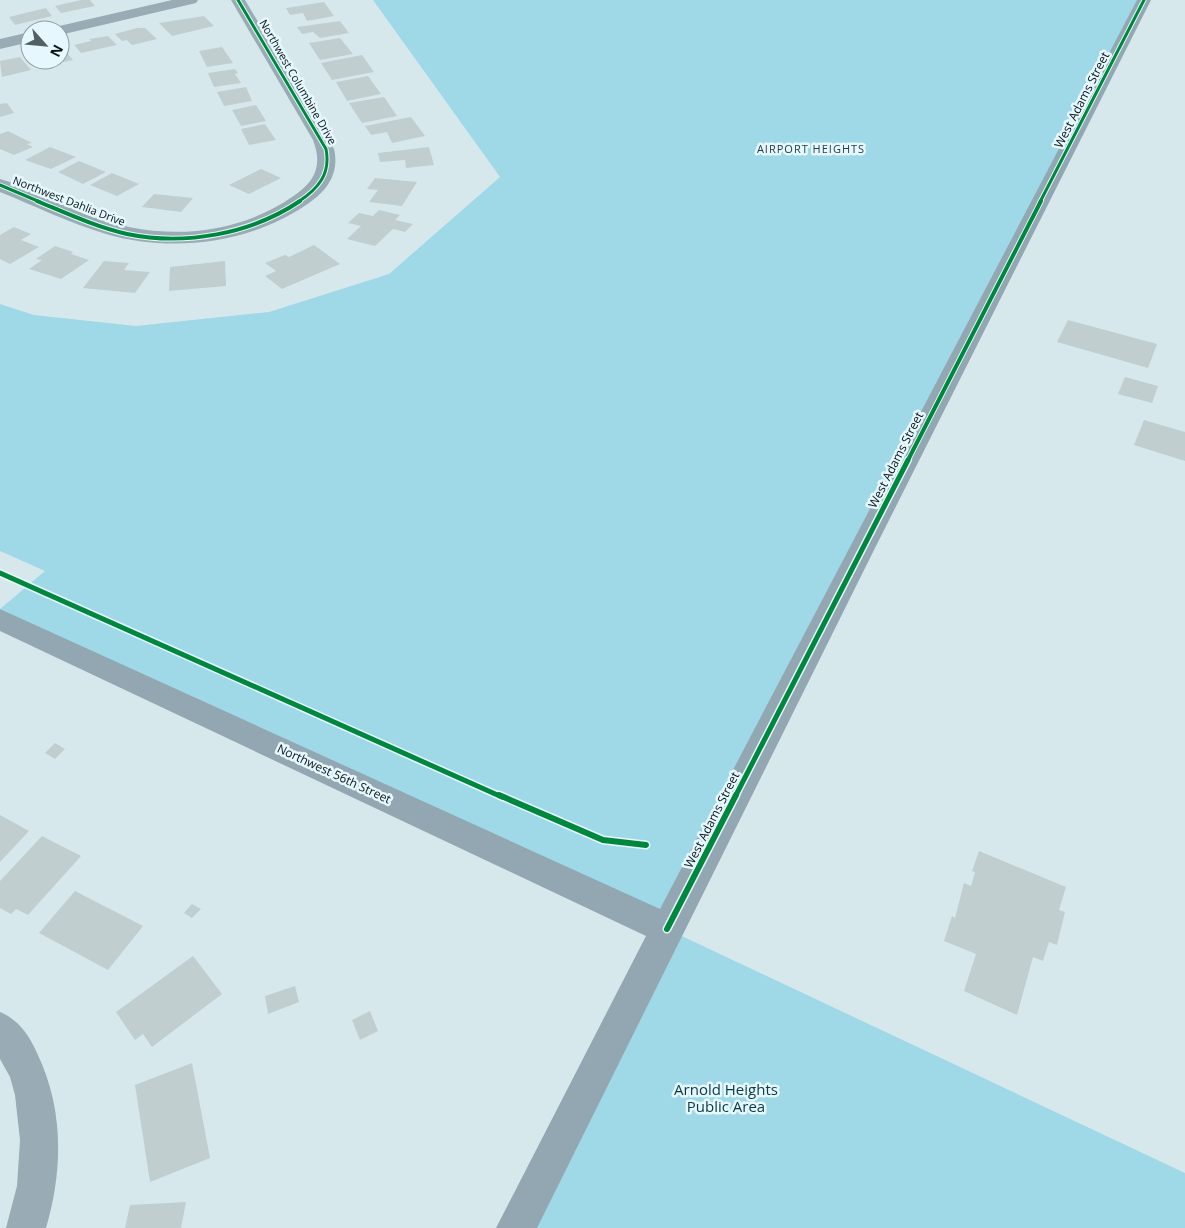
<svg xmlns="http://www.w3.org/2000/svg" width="1185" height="1228" font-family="'Open Sans',sans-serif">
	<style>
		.green { fill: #9fd9e8 }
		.building { fill: #c0ced0 }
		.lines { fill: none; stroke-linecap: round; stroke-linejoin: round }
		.street { fill: #99abb4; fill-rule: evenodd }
		.secondary { fill: #92a7b2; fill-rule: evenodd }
		.cycleway-far3-casing { stroke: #e6f8fe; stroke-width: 5 }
		.cycleway-far2-casing { stroke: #e6f8fe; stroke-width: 6 }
		.cycleway-far1-casing { stroke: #e6f8fe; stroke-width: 8 }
		.cycleway-casing { stroke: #e6f8fe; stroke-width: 9 }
		.cycleway-far3 { stroke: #00873e; stroke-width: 3 }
		.cycleway-far2 { stroke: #00873e; stroke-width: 4 }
		.cycleway-far1 { stroke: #00873e; stroke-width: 5 }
		.cycleway { stroke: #00873e; stroke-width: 6 }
		.labels { text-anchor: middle; stroke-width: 5; stroke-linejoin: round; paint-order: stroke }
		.far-street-label { font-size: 11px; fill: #0a1518; stroke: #e6f8fe }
		.far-neighbourhood-label { font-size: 11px; letter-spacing: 1px; fill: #243e45; stroke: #e6f8fe }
		.street-label { font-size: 12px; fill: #0a1518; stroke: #e6f8fe }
		.near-park-label { font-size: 15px; fill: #0c3944; stroke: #e6f8fe }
	</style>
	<rect width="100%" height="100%" fill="#d7e8ed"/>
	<polygon class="green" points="373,0 1144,0 667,929 1185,1173 1185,1228 516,1228 667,929 0,609 45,571 0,551 0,304 34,315 136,326 269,312 389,274 500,177"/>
	<g class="building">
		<polygon points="81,0 90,0 95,6 61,13 55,6"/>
		<polygon points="324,2 334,16 307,21 303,13 290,15 286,8"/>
		<polygon points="46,8 52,16 15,25 9,17"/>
		<polygon points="204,16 214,26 172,36 159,23"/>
		<polygon points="340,21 349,33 320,38 313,32 302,34 297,27"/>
		<polygon points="137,28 145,28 157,39 132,45 127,40 122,41 115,34"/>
		<polygon points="108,36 117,45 81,53 74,45 91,41 89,39"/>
		<polygon points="340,38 353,54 320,60 309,43"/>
		<polygon points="62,47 73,60 46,66 41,60 60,60"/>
		<polygon points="222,47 233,63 207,67 199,51"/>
		<polygon points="362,55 374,72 332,80 321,63"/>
		<polygon points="20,57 31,70 2,77 0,61"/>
		<polygon points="235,69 238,73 235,74 241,83 214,87 208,73"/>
		<polygon points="368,76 381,94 347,101 336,82"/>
		<polygon points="246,87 252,101 224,106 217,92"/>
		<polygon points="384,97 397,116 362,123 349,103"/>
		<polygon points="7,103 14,113 0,117 0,104"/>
		<polygon points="256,105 266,121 241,126 232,110"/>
		<polygon points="411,117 425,136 392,143 387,132 371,135 365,126"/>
		<polygon points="265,124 276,140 249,145 241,129"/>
		<polygon points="8,131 32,143 27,144 33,147 14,155 0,149 0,134"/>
		<polygon points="50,147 76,157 51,169 25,160"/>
		<polygon points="429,147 434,165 406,168 405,160 380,162 378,153"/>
		<polygon points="79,161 106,172 83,184 58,172"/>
		<polygon points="261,169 281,178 249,194 229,185"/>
		<polygon points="112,173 139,184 117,196 90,185"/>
		<polygon points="375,178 417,182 402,206 369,202 378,190 367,189"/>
		<polygon points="154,194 193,198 181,212 142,207"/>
		<polygon points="379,210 400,215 395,220 413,224 405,232 393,229 375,246 347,239 361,226 348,223 359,213 373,216"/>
		<polygon points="14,227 31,234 21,240 39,247 10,264 0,259 0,235"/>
		<polygon points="314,245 340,264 282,289 265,276 276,271 265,263 285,255 289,257"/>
		<polygon points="55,246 73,252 71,254 89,260 61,279 29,269 42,260 36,259"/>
		<polygon points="104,261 129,263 124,270 150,272 135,293 83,288"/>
		<polygon points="225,261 226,286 169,291 170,267"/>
		<polygon points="1068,320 1157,344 1148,368 1057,342"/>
		<polygon points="1125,377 1158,386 1152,403 1118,394"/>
		<polygon points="1144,420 1185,432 1185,461 1134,445"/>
		<polygon points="55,743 65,749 55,759 45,753"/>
		<polygon points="0,815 29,831 0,862"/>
		<polygon points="42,836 81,856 28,915 16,909 11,914 0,908 0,881"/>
		<polygon points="979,851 1066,887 1059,910 1065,912 1057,945 1049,942 1043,961 1033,957 1017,1015 964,991 976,954 944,941 952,916 955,918 964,883 971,886 975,872 972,871"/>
		<polygon points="75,891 143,926 108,970 39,933"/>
		<polygon points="192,904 201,909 192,918 184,913"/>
		<polygon points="193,956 222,994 152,1047 143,1034 135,1040 116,1012"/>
		<polygon points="295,986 299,1002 268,1014 265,996"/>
		<polygon points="370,1011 378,1031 360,1040 352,1020"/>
		<polygon points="192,1063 210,1158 150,1182 135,1085"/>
		<polygon points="186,1202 181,1228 125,1228 130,1205"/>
	</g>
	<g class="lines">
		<g class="street">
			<polygon points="172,0 198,0 196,3 60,35 60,30 52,30 55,27"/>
			<path d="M231,0H245L334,149C340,174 326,192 306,205C249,244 171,253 106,234C69,223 35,206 0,192V179C29,187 57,203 85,214C153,241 231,239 292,197C315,182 323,166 313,140Z"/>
			<polygon points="30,32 30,42 0,49 0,39"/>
			<path d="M0,1012C19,1020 29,1035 37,1053C64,1109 63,1170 46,1228H6L17,1186L20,1140L15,1095L10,1077L0,1059Z"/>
		</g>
		<polygon class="secondary" points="1137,0 1151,0 875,548 537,1228 496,1228 646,936 0,631 0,609 660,909"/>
		<g class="cycleway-far3-casing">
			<g id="cycleway-far3">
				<path d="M238,0L326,149C331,174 318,189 298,202"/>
				<polyline points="0,185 40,202"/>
				<polyline points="1040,202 1144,0"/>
			</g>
		</g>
		<g class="cycleway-far2-casing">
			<g id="cycleway-far2">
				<path d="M37,201C66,213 96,227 127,234C185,246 251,234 300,201"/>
				<polyline points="907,462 1041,201"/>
			</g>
		</g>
		<g class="cycleway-far1-casing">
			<g id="cycleway-far1">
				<polyline points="0,573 502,797"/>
				<polyline points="735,797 908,460"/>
			</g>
		</g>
		<g class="cycleway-casing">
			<g id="cycleway">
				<polyline points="499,795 603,840 646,845"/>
				<polyline points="667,929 736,795"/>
			</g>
		</g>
		<use href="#cycleway-far3" class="cycleway-far3"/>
		<use href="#cycleway-far2" class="cycleway-far2"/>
		<use href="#cycleway-far1" class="cycleway-far1"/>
		<use href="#cycleway" class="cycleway"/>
	</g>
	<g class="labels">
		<g class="far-street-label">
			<text transform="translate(298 82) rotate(60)" y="4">Northwest Columbine Drive</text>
			<text transform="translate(69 201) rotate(21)" y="4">Northwest Dahlia Drive</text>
		</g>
		<g class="far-neighbourhood-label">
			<text x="811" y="153">AIRPORT HEIGHTS</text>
		</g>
		<g class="street-label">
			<text transform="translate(1082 100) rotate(-63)" y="4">West Adams Street</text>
			<text transform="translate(896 460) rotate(-63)" y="4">West Adams Street</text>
			<text transform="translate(334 774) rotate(25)" y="4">Northwest 56th Street</text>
			<text transform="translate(712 820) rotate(-63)" y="4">West Adams Street</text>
		</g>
		<g class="near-park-label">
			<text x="726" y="1095">Arnold Heights<tspan x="726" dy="17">Public Area</tspan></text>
		</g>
	</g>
	<g transform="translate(45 45) rotate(117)"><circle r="24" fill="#e6f8fe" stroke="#8e9da2"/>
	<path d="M0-4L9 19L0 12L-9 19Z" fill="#525f63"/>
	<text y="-8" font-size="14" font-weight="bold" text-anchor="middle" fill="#0a1518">N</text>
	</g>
</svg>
